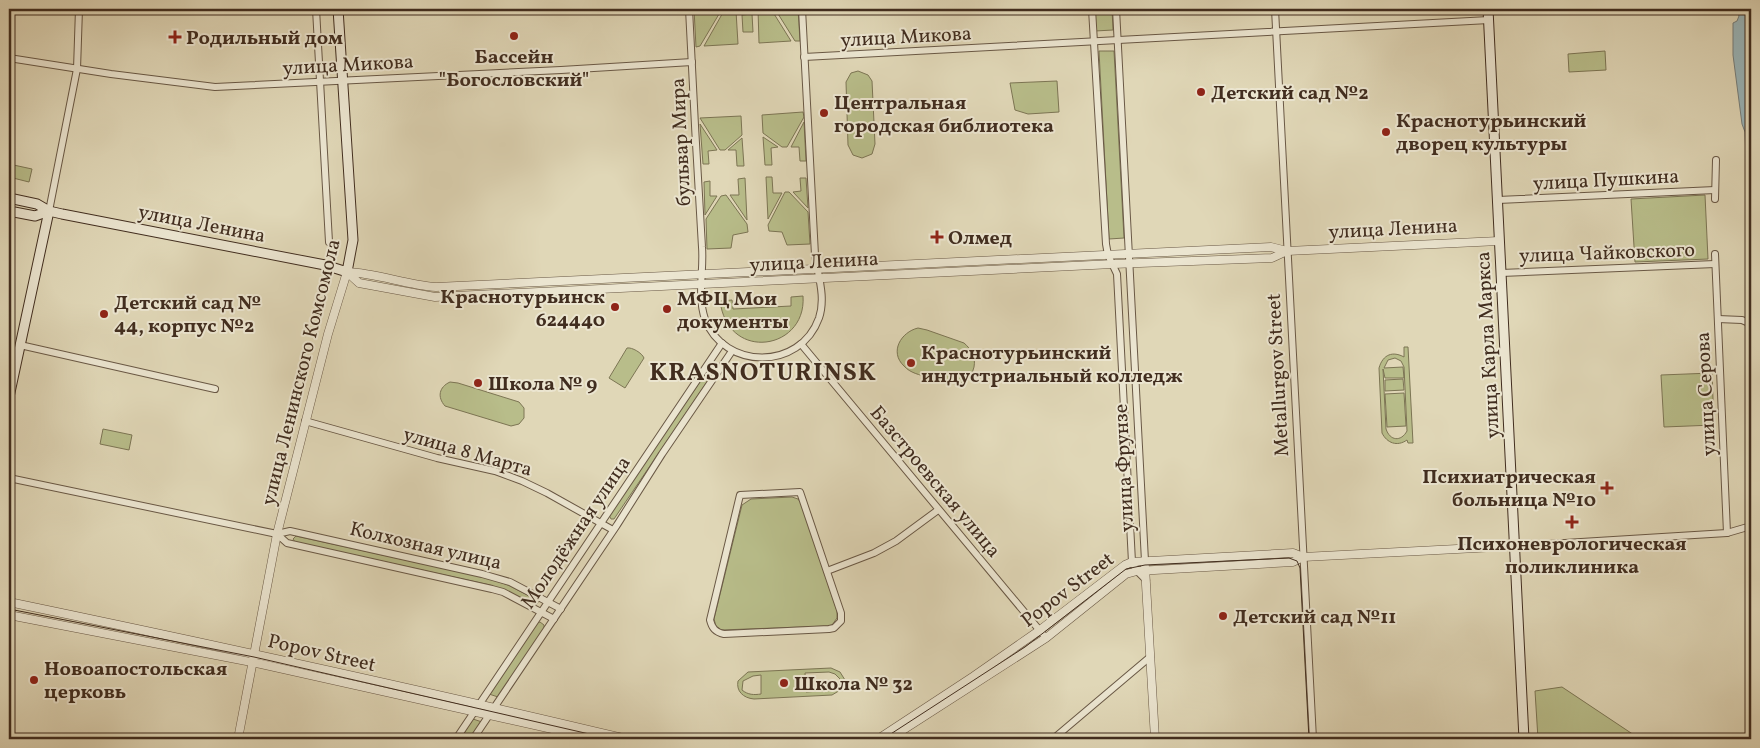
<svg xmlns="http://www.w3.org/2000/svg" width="1760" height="748" font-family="Vollkorn,serif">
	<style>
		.green { fill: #b8bd8a; stroke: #7c7554; fill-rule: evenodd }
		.water { fill: #9ab6ba; stroke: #767f7c }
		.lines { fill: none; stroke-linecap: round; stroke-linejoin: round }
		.minor-casing { stroke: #695845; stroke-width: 8 }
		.tertiary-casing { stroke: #695845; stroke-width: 9 }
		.secondary-casing { stroke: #412d1f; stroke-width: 11 }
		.minor { stroke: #ebe5d0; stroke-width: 6 }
		.tertiary { stroke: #ebe5d0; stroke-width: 8 }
		.secondary { stroke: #ebe5d0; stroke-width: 9 }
		.tram { stroke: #412d1f; stroke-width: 1 }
		.poi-dot { fill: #8f2418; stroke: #ebe5d0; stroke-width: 2 }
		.labels { text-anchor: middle; stroke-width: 4; stroke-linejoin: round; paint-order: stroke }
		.street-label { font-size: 20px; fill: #412d1f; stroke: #ebe5d0 }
		.poi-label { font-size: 20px; font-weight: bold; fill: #412d1f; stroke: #ebe5d0; text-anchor: start }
		.district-label { font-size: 25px; font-weight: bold; letter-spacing: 1px; fill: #412d1f; stroke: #ebe5d0 }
	</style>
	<rect width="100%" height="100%" fill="#e0d7b7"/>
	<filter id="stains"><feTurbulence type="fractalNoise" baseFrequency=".004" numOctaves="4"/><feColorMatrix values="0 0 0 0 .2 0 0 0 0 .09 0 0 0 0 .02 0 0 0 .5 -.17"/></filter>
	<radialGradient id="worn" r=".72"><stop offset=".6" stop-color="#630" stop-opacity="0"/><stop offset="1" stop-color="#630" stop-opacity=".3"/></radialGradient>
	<g class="green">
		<polygon points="694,9 722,9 700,46 696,47"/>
		<polygon points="725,9 736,11 738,44 704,46"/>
		<polygon points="758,9 771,9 791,41 759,43"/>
		<polygon points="775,9 798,9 800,41 795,41"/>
		<polygon points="1094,9 1112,9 1113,30 1095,31"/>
		<polygon points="752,14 753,32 743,32 742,15"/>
		<polygon points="1099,51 1114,51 1124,238 1109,239"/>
		<polygon points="1605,51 1606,70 1569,72 1568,54"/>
		<polygon points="858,71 868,75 872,81 875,144 872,154 862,158 853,155 848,145 846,82 851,73"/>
		<polygon points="1057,81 1059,112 1028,114 1015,110 1010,83"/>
		<polygon points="803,112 804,117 787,147 782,147 763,133 762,115"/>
		<polygon points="741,116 742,135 725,150 720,150 700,118"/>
		<polygon points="804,122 806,161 800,161 799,147 791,147"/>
		<polygon points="700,124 717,150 708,151 709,164 703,164"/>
		<polygon points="763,137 778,147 771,148 772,165 765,165"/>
		<polygon points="742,138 744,166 737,166 736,150 728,150"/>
		<polygon points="9,164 32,169 29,182 9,177"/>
		<polygon points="766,177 772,177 773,193 782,193 768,219"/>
		<polygon points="745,178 747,220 730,195 739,195 738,179"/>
		<polygon points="800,178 806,178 808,208 793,192 801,191"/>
		<polygon points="710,181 710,196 717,196 705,215 704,182"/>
		<polygon points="785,192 789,192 808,212 810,244 787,245 782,232 769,231 768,225"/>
		<polygon points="726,195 747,224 748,232 733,235 731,248 707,249 706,219 721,196"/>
		<polygon points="1705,195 1708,259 1635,262 1631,199"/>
		<path d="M803,296C807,350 728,363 720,301L732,300L733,309L791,306V297Z"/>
		<path d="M918,328L927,330L964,343C971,349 976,357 974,367C968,392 945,383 928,377C920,375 910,373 904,366C889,352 901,332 918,328Z"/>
		<path d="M1404,347H1408L1413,443H1408L1407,440C1397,447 1387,443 1382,433L1379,368C1383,354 1393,351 1404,357ZM1395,358L1401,361L1404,367L1407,431C1401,442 1390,441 1386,429L1383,369L1385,378H1404L1403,367L1384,368L1388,360Z"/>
		<path d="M627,348C632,347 642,353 644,358L625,388L609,378Z"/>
		<polygon points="706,373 711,376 614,519 611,519 609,515"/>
		<polygon points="1712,373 1714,425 1664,427 1661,375"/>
		<polygon points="1403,379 1404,390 1385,391 1385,380"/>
		<path d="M450,382L458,383L519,402L524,408V418L519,424L511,426L445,406C437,397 439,387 450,382Z"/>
		<polygon points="1404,393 1406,426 1387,427 1385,394"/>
		<polygon points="103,429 132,435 129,450 100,444"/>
		<polygon points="792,497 798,499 801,503 837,611 837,618 832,625 828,626 721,630 716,626 714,619 742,505 751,499"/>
		<polygon points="296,536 492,579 510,586 537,600 538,603 535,606 505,591 490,585 295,542 293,539"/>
		<polygon points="540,622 544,625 544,630 498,697 489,694 536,623"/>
		<path d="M831,668L840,672L845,680L842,689L832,695L754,699C743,698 736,691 738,681L748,672ZM829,672L835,674L840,679L838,686L832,690L806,692L805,673ZM761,675V694C754,695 748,695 742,690L743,681L753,676Z"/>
		<polygon points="1562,687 1640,739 1538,739 1535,691"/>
		<polygon points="473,719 482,722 469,739 460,739"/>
	</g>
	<polygon class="water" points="1733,9 1751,9 1751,192 1747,185 1745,132 1742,124 1733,55 1733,23 1737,21 1739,16 1737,10"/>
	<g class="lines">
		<g class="minor-casing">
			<g id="minor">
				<polyline points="316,9 329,242"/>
				<path d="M689,9C693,88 697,168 702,247C704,270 697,296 705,319C724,370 800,371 819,318C826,297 818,276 815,255L802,9"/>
				<polyline points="1092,9 1106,244 1108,255 1117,274 1132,562 1137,571 1146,580"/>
				<polyline points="1116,9 1145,561"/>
				<polyline points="1275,9 1313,739"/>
				<polyline points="804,57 1489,20"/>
				<polyline points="9,58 111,74 215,87 561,70 692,62"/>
				<polyline points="1715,199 1716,160"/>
				<polyline points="1498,200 1715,190"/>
				<polyline points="49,211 77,69 79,9"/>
				<polyline points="1715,254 1727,533"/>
				<polyline points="1501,273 1715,264"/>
				<polyline points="1718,319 1742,320 1751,324"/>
				<polyline points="801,344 1046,638"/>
				<polyline points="20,345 215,389"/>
				<polyline points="305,421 437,458 495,471 522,481 547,493 613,530"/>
				<polyline points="9,478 277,534 290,531 482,574 510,582 561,609"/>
				<path d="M800,492L841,613V621L834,628L829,629L724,634C715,632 712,628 710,620L740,495Z"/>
				<polyline points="277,534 287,543 492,589 503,592 554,619"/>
				<polyline points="1515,546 1727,533 1751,526"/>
				<polyline points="827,571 874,553 896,541 938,510"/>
				<polyline points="456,739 722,343"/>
				<polyline points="473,739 617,525 662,454 732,351"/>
				<polyline points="1053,739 1150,657"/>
			</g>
		</g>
		<g class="tertiary-casing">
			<g id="tertiary">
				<path d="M347,272C377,273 406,285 436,287L1271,247L1287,251L1499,241"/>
				<polyline points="347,272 359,283 435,297 1113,264 1272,258 1287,251"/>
				<polyline points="1145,567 1155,739"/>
				<path d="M9,602C215,645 422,690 627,739"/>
				<polyline points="9,615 261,664 597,739"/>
				<polyline points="238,739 277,534 328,334 347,272"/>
				<polyline points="878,739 974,676 1040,630 1125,565 1132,562 1293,553 1303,557 1515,546"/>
				<polyline points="889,739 1046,638 1126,574 1137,571 1293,562 1303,557"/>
			</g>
		</g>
		<g class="secondary-casing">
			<g id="secondary">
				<polyline points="1488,9 1524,739"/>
				<polyline points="9,198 37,204 49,211 62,214 325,265 347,272 353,240 338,9"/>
				<polyline points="9,211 35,216 49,211"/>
				<polyline points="9,397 49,211"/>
			</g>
		</g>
		<use href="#minor" class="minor"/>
		<use href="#tertiary" class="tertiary"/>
		<use href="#secondary" class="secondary"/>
		<g class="tram">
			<polyline points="9,609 254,657 611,739"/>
			<polyline points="883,739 1025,647 1126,569 1145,565 1289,558 1297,561 1300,568 1309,739"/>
		</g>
	</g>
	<g class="poi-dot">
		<circle cx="514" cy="36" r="5"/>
		<path d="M172.5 29.5h5v5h5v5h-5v5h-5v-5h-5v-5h5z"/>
		<circle cx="1201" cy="92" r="5"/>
		<circle cx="824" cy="113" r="5"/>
		<circle cx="1386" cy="132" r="5"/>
		<path d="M934.5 229.5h5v5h5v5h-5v5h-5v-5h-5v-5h5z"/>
		<circle cx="615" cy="307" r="5"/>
		<circle cx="667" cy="309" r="5"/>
		<circle cx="104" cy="314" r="5"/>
		<circle cx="911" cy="363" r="5"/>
		<circle cx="478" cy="383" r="5"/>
		<path d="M1604.5 480.5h5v5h5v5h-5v5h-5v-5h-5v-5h5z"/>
		<path d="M1569.5 514.5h5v5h5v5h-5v5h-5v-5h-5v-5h5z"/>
		<circle cx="1223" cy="616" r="5"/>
		<circle cx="34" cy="680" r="5"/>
		<circle cx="784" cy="683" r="5"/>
	</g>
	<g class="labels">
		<g class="street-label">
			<text transform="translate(906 36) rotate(-3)" y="7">улица Микова</text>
			<text transform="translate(348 64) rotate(-3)" y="7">улица Микова</text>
			<text transform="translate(680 142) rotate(-93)" y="7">бульвар Мира</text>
			<text transform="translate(1606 179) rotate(-3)" y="7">улица Пушкина</text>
			<text transform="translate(202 223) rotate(11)" y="7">улица Ленина</text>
			<text transform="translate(1393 228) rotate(-3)" y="7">улица Ленина</text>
			<text transform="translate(1607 252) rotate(-2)" y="7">улица Чайковского</text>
			<text transform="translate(814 261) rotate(-3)" y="7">улица Ленина</text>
			<text transform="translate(1487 345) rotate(-93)" y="7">улица Карла Маркса</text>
			<text transform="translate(300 372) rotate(-76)" y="7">улица Ленинского Комсомола</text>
			<text transform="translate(1277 375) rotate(-93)" y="7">Metallurgov Street</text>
			<text transform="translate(1705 394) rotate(-93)" y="7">улица Серова</text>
			<text transform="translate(468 451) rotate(16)" y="7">улица 8 Марта</text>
			<text transform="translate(1123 468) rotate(-93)" y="7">улица Фрунзе</text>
			<text transform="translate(936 481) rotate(50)" y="7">Базстроевская улица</text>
			<text transform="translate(575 532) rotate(-56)" y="7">Молодёжная улица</text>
			<text transform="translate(426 545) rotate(13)" y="7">Колхозная улица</text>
			<text transform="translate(1067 589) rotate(-37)" y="7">Popov Street</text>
			<text transform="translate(322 652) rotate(13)" y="7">Popov Street</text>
		</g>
		<g class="poi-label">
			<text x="186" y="44">Родильный дом</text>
			<text x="514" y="63" text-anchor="middle">Бассейн<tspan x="514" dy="23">"Богословский"</tspan></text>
			<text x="1211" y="99">Детский сад №2</text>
			<text x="834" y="109">Центральная<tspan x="834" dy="23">городская библиотека</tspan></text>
			<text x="1396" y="127">Краснотурьинский<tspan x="1396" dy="23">дворец культуры</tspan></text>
			<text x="948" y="244">Олмед</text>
			<text x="605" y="303" text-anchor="end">Краснотурьинск<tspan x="605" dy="23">624440</tspan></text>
			<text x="677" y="305">МФЦ Мои<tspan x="677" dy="23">документы</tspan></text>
			<text x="114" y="309">Детский сад №<tspan x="114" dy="23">44, корпус №2</tspan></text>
			<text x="921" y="359">Краснотурьинский<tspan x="921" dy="23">индустриальный колледж</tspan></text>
			<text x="488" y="390">Школа № 9</text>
			<text x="1596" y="483" text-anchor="end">Психиатрическая<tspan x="1596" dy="23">больница №10</tspan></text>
			<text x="1572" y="550" text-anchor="middle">Психоневрологическая<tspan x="1572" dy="23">поликлиника</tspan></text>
			<text x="1233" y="623">Детский сад №11</text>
			<text x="44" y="675">Новоапостольская<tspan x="44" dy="23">церковь</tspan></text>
			<text x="794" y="690">Школа № 32</text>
		</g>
		<g class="district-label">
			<text x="763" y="380">KRASNOTURINSK</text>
		</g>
	</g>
	<rect width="1760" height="748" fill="none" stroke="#e0d7b7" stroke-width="30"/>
	<rect x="10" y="10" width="1740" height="728" fill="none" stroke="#412d1f" stroke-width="2.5"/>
	<rect x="15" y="15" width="1730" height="718" fill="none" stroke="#412d1f"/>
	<rect width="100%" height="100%" filter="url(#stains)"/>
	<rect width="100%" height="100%" fill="url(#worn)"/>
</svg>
